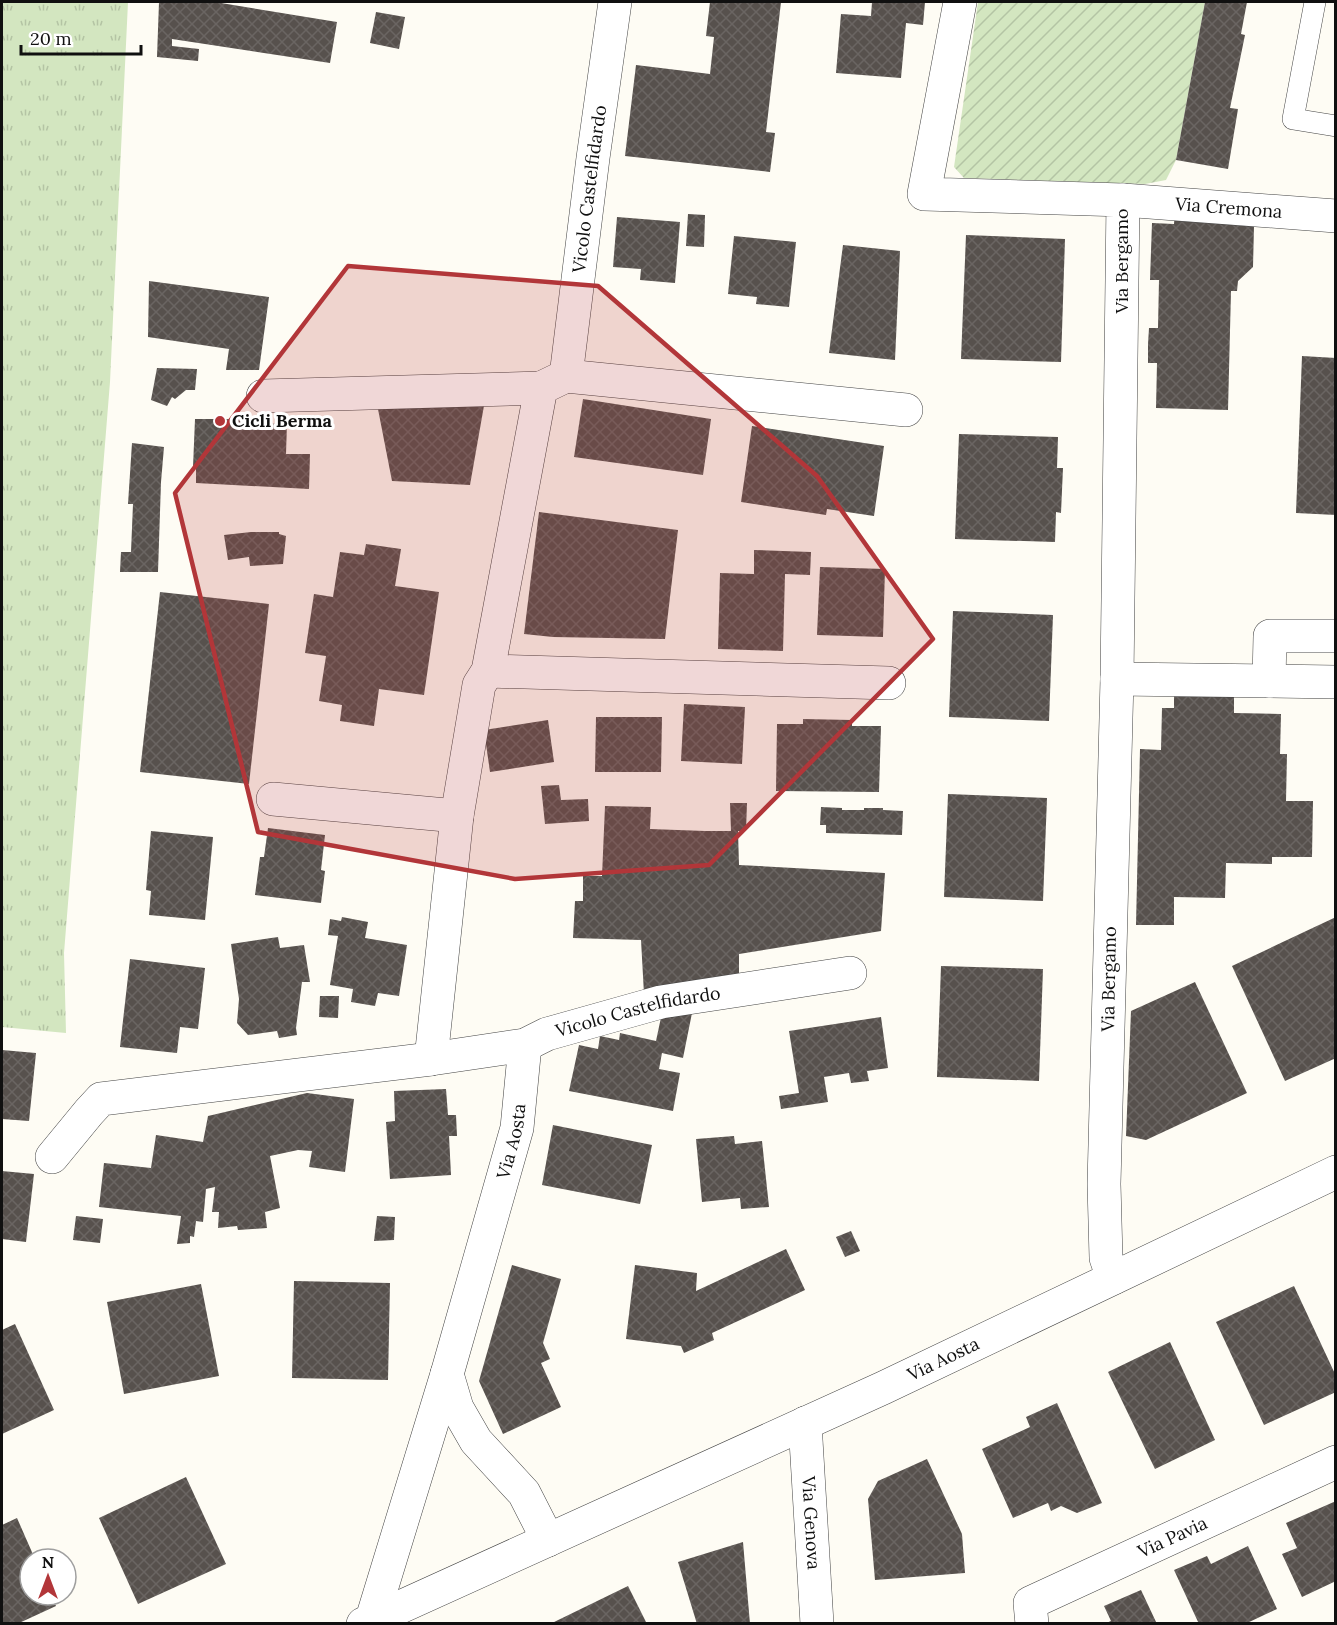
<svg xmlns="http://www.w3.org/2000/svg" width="1337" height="1625" font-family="Lora,serif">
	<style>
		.grass { fill: url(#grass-tufts) }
		.garden { fill: url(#garden-furrows) }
		.building { fill: url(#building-cross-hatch) }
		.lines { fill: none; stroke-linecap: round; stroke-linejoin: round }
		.lane-casing { stroke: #434343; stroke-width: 22 }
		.street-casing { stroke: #434343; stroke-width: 34 }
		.lane { stroke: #fff; stroke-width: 21 }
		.street { stroke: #fff; stroke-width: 33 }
		.marked { fill: #b23639; fill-opacity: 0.2; stroke: #b23639; stroke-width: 4.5; stroke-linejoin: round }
		.poi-dot { fill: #b23639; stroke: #fff; stroke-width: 2 }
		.labels { text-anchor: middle; stroke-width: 6; stroke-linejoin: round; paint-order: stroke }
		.street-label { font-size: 18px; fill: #101010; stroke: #fff }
		.poi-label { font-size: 18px; font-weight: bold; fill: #101010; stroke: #fff; text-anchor: start }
	</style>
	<defs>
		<pattern id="grass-tufts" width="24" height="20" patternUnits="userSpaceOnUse" patternTransform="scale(1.5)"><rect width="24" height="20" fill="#d3e6c0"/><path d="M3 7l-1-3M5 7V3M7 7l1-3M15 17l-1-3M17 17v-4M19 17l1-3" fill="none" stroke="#b4c4a4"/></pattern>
		<pattern id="garden-furrows" width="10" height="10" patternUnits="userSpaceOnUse" patternTransform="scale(1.5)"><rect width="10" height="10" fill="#d3e6c0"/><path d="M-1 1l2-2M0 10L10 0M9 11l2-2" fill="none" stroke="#b4c4a4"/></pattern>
		<pattern id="building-cross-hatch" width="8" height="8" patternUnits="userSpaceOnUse" patternTransform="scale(1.5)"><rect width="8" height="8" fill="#57514d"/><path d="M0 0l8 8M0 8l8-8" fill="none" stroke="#6a6562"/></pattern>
	</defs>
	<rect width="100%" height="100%" fill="#fefcf4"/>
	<polygon class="grass" points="2,2 128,2 110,382 64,953 66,1033 2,1027"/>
	<polygon class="garden" points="978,2 1205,2 1176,160 1166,180 1145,184 964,178 954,167"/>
	<g class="building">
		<polygon points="159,2 221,2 221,3 337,22 330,63 172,39 172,46 199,49 198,61 157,57"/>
		<polygon points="710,2 781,2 766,132 775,133 770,172 625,156 636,65 710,74 714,37 706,36"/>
		<polygon points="872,2 925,2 923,25 906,23 901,78 836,73 841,14 871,16"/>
		<polygon points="1205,2 1247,2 1241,34 1245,35 1230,108 1238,109 1228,169 1176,160"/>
		<polygon points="376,12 405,17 399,49 370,43"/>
		<polygon points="1175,211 1235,213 1234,225 1254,226 1253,267 1238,281 1237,291 1231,291 1228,410 1156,408 1157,363 1148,363 1148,344 1149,328 1158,328 1159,280 1150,280 1152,223 1174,224"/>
		<polygon points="688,214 705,215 704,247 686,246"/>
		<polygon points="617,217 680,222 675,283 640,280 641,269 613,267"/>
		<polygon points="966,235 1065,239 1061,362 961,359"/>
		<polygon points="734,236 796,242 789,307 756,304 757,297 728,294"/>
		<polygon points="843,245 900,251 895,360 829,353"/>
		<polygon points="149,281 269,297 259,370 226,370 229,349 148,337"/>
		<polygon points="1302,356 1336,358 1336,515 1296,513"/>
		<polygon points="157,368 197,369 195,390 186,390 175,399 172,397 167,406 151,400"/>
		<polygon points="583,399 711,419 703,475 574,457"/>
		<polygon points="485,400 470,485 392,481 377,404"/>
		<polygon points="195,419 246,419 246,423 287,424 286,454 310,454 309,489 196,483 196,467 193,467"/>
		<polygon points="752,426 884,446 874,516 827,509 826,515 741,502"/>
		<polygon points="959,434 1058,437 1057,468 1063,468 1061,513 1056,512 1055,542 955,539"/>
		<polygon points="132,443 164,447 161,482 158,572 120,572 121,552 131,552 133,504 128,504"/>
		<polygon points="539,512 678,530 665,639 553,637 524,634"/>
		<polygon points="251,532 279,532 279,534 286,536 283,564 250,566 249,557 228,560 224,535"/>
		<polygon points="366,544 401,549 395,586 439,592 424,695 379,689 374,726 340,721 342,705 319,701 326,656 305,653 314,594 333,597 340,552 364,555"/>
		<polygon points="754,550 811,552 810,575 785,574 783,651 718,649 720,573 754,574"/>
		<polygon points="820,567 885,569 883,637 817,635"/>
		<polygon points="160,592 269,604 249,784 140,772"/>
		<polygon points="953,611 1053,615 1049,721 949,717"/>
		<polygon points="1174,695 1234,697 1234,713 1281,714 1280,754 1287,754 1286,801 1313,801 1312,857 1272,857 1272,864 1226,863 1225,898 1174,897 1174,925 1136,925 1140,749 1161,750 1162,708 1174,708"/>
		<polygon points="684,704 745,707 742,764 681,761"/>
		<polygon points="596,717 662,717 661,772 595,772"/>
		<polygon points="803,719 852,720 852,726 881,726 879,792 776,791 777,724 803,724"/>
		<polygon points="548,720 554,762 490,772 484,730"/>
		<polygon points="559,785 561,800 588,799 589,821 545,824 541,786"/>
		<polygon points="948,794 1047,798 1043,901 944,897"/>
		<polygon points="730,803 747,803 746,831 738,831 739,865 885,873 881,931 739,954 739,974 644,994 641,940 573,938 575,901 583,901 583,876 602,876 605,806 651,807 650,829 705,831 731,831"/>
		<polygon points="821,807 842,808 842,810 864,810 864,808 883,808 883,810 903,811 902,835 826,833 826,825 820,825"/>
		<polygon points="268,828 325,835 321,870 325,871 321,903 255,895 260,857 264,857"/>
		<polygon points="151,831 213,837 205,920 149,915 151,891 146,890"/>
		<polygon points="342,917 368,922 365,938 407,945 399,996 378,993 375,1006 351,1002 353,989 330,985 338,936 328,935 330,919 341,921"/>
		<polygon points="1336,917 1336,1058 1285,1081 1232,966"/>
		<polygon points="278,937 280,948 304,945 310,982 302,982 296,1028 297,1035 279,1038 277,1031 248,1035 237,1023 239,999 231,944"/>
		<polygon points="130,959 205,968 198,1029 180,1027 177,1053 120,1047"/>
		<polygon points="941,966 1043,969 1039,1081 937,1077"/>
		<polygon points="1195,982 1247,1093 1146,1140 1126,1136 1131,1011"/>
		<polygon points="320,996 339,996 338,1018 319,1017"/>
		<polygon points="663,1008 692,1013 683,1058 662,1053 659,1069 680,1073 673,1111 569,1091 579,1045 598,1049 600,1036 619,1040 620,1033 656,1041"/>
		<polygon points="881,1017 888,1068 867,1071 869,1081 851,1083 849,1073 824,1077 828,1102 781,1109 779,1096 799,1093 789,1031"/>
		<polygon points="2,1050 36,1053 29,1121 2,1119"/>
		<polygon points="446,1089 448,1115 456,1115 457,1136 449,1136 451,1175 390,1179 386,1122 395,1121 394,1091"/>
		<polygon points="307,1093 354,1099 345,1172 309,1167 312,1151 298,1150 270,1156 280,1208 265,1212 267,1228 238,1230 237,1226 218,1228 219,1212 212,1212 215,1187 206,1189 203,1222 196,1221 194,1237 190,1236 190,1243 177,1244 181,1216 99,1207 104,1163 151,1168 156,1135 203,1142 208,1116"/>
		<polygon points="553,1125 652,1145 640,1204 542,1185"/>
		<polygon points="734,1136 735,1144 762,1141 769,1207 741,1209 740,1198 702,1202 696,1139"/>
		<polygon points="2,1171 34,1174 26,1242 2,1239"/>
		<polygon points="76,1216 103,1219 100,1243 73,1240"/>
		<polygon points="377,1216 395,1217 394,1240 374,1241"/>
		<polygon points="851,1231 860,1251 845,1257 836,1237"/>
		<polygon points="786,1249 805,1290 712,1333 714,1340 684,1353 681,1346 626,1339 635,1265 697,1273 696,1291"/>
		<polygon points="512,1265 561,1279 543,1343 550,1359 541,1363 561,1407 503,1434 479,1381"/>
		<polygon points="294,1281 390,1283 388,1380 292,1378"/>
		<polygon points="201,1284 219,1376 124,1394 107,1302"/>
		<polygon points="1294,1286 1336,1376 1336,1392 1264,1425 1216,1322"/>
		<polygon points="15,1324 54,1410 2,1434 2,1330"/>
		<polygon points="1170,1342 1215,1440 1155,1469 1108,1372"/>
		<polygon points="1057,1403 1102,1503 1077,1513 1061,1506 1051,1511 1048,1503 1013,1518 982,1449 1030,1427 1026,1417"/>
		<polygon points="927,1459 962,1534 965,1573 875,1580 868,1499 878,1481"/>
		<polygon points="186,1477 226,1564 138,1604 99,1518"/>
		<polygon points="1336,1501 1336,1581 1302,1597 1282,1554 1297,1548 1286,1523"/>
		<polygon points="17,1518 35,1559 30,1559 30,1595 51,1595 56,1606 17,1624 2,1624 2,1525"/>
		<polygon points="743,1542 750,1624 697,1624 678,1562"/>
		<polygon points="1248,1546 1277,1609 1245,1624 1199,1624 1174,1570 1207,1556 1211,1564"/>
		<polygon points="628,1586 647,1624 550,1624"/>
		<polygon points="1141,1590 1157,1624 1104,1624 1111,1621 1104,1606"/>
	</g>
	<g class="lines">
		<g class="lane-casing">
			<polyline id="lane" points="1315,2 1293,119 1336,126"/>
		</g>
		<g class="street-casing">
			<g id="street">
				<polyline points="960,2 924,194 1123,200 1117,679 1104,1184 1106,1258 1113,1278"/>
				<path id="s1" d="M1123,200L1336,216"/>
				<polyline points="566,376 906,410"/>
				<polyline points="263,396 541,388"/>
				<polyline points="488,671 889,683"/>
				<polyline points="1117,679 1336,682"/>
				<polyline points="1269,681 1270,636 1336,636"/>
				<polyline points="273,799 457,816"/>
				<path id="s2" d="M431,1059L457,816L479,685L488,671L541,388L566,376L593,158L615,2"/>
				<path id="s3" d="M52,1157L89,1112L101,1099L431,1059L525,1045L547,1034L661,1002L850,973"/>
				<polyline points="447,1374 457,1408 476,1441 524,1493 548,1540"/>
				<path id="s4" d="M805,1423L817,1624"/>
				<path id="s5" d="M372,1619L447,1374L517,1128L525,1045"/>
				<path id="s6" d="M363,1624L883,1388L1336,1172"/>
				<path id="s7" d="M1032,1624L1030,1603L1336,1462"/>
			</g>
		</g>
		<use href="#lane" class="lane"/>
		<use href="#street" class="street"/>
	</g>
	<path class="marked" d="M348,266L598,286L817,476L933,639L709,865L515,879L258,832L175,493Z"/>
	<circle class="poi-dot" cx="220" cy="421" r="6"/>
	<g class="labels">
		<g class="street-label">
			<text dy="6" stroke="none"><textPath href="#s2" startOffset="898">Vicolo Castelfidardo</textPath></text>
			<text dy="6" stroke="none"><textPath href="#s1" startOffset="106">Via Cremona</textPath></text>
			<text transform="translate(1122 261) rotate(-90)" y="6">Via Bergamo</text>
			<text transform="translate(1109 979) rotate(-89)" y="6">Via Bergamo</text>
			<text dy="6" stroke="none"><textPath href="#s3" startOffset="622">Vicolo Castelfidardo</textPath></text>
			<text dy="6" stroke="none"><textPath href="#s5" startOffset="498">Via Aosta</textPath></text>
			<text dy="6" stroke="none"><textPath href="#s6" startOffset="638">Via Aosta</textPath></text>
			<text dy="6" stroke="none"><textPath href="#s4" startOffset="100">Via Genova</textPath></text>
			<text dy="6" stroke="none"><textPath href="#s7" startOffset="178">Via Pavia</textPath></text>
		</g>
		<g class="poi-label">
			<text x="232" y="427">Cicli Berma</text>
		</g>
	</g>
	<rect width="1337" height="1625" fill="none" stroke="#101010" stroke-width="6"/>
	<g transform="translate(48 1577)"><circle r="28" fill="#ffffff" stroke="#9f9f9f" stroke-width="1.5"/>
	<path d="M0-4.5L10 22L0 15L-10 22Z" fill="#b23639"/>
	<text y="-9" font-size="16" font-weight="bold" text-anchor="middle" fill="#101010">N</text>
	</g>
	<path d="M21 45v9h120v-9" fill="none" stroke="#101010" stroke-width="3"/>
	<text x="30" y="45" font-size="18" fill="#101010" stroke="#ffffff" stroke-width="4.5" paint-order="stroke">20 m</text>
</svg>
